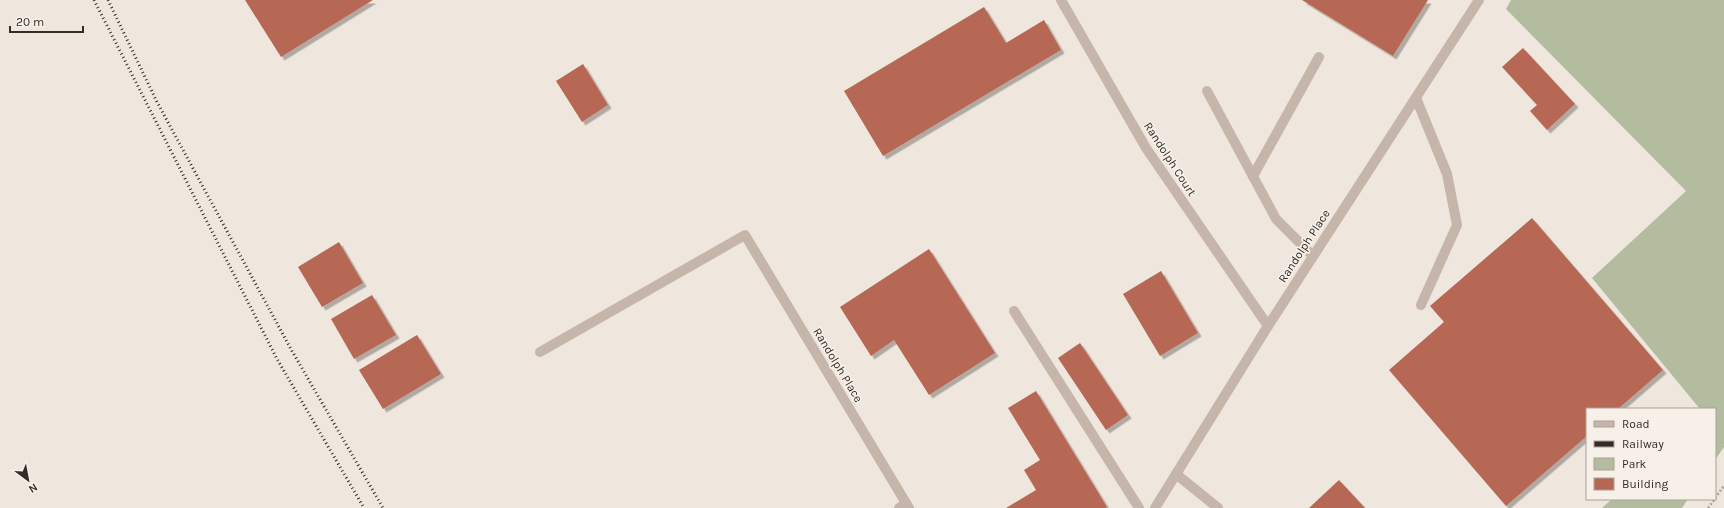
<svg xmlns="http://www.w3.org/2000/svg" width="1724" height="508" font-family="Karla,sans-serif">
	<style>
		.green { fill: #b3bc9f }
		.building { fill: #b66754; filter: url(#shadow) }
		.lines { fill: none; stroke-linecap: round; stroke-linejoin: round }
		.path { stroke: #b1a095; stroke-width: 2.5; stroke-dasharray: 2 2; stroke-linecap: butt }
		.service { stroke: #c5b5aa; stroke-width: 10 }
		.minor { stroke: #c5b5aa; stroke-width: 10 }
		.rail { stroke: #342c29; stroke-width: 3; stroke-dasharray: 1 3; stroke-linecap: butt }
		.labels { text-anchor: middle; stroke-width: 3.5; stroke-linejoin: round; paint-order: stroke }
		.street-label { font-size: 12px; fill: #342c29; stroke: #f7f0e9 }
	</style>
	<defs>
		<filter id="shadow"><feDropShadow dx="3.5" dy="3.5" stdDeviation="0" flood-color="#0004"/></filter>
	</defs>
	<rect width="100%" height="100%" fill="#efe6dd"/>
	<g class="green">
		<polygon points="1511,0 1724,0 1724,447 1715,460 1715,409 1700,409 1592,278 1686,191 1506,9"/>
		<polygon points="1612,499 1688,499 1682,508 1602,508"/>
	</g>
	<g class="building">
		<polygon points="245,0 373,0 281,57"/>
		<polygon points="1302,0 1428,0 1393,56"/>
		<polygon points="984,7 1006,43 1044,20 1061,50 883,156 844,91"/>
		<polygon points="1523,48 1575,104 1547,130 1530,111 1537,105 1502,67"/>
		<polygon points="583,64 608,105 582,122 556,81"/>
		<polygon points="1532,218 1663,370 1618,409 1587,409 1587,436 1506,506 1389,370 1444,322 1430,306"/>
		<polygon points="339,242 363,283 322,307 298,267"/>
		<polygon points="929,249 995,353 929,395 894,340 871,356 840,307"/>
		<polygon points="1161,271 1198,333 1160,356 1123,294"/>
		<polygon points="372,295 396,335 354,359 331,319"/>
		<polygon points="417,335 441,374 383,409 359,370"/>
		<polygon points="1080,343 1128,415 1106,430 1058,358"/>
		<polygon points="1036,391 1107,507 1105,508 1006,508 1036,490 1024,470 1040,460 1008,408"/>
		<polygon points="1339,480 1365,508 1309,508"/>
	</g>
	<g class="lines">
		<g class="path">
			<polyline points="1715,498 1724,486"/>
			<polyline points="1708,508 1715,499"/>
		</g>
		<g class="service">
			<polyline points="1207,91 1276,219 1313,256"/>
			<polyline points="1416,98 1447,174 1457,225 1421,305"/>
			<polyline points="1253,176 1319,57"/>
			<polyline points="1014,311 1139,508"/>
			<polyline points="1176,474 1218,508"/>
			<polyline points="899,508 906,503"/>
		</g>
		<g class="minor">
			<polyline points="1061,0 1146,148 1268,326"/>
			<polyline points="540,352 745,235 909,508"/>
			<polyline points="1155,508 1268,326 1479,0"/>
		</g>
		<g class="rail">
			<polyline points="94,0 277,359 364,508"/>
			<polyline points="108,0 157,102 292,351 383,508"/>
		</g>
	</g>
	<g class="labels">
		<g class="street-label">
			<text transform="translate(1170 159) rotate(57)" y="4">Randolph Court</text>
			<text transform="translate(1304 246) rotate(-57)" y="4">Randolph Place</text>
			<text transform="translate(838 365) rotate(59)" y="4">Randolph Place</text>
		</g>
	</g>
	<rect x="1586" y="408" width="130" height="92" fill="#f7f0e9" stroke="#a9a29c"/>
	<rect x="1594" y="421" width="20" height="6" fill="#c5b5aa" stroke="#a9a29c"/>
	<text x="1622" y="428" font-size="12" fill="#342c29">Road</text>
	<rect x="1594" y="441" width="20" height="6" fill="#342c29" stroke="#a9a29c"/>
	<text x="1622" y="448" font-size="12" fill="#342c29">Railway</text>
	<rect x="1594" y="458" width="20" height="12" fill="#b3bc9f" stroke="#a9a29c"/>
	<text x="1622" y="468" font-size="12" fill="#342c29">Park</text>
	<rect x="1594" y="478" width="20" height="12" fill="#b66754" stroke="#a9a29c"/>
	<text x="1622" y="488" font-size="12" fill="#342c29">Building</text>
	<g transform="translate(28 480) rotate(148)" stroke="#f7f0e9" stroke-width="3" paint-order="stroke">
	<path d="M0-3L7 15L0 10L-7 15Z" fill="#342c29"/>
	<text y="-6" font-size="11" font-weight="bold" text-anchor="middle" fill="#342c29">N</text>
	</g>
	<path d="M10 26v6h73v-6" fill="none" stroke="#342c29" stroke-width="2"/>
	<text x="16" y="26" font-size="12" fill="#342c29" stroke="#f7f0e9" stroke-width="3" paint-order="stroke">20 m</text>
</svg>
